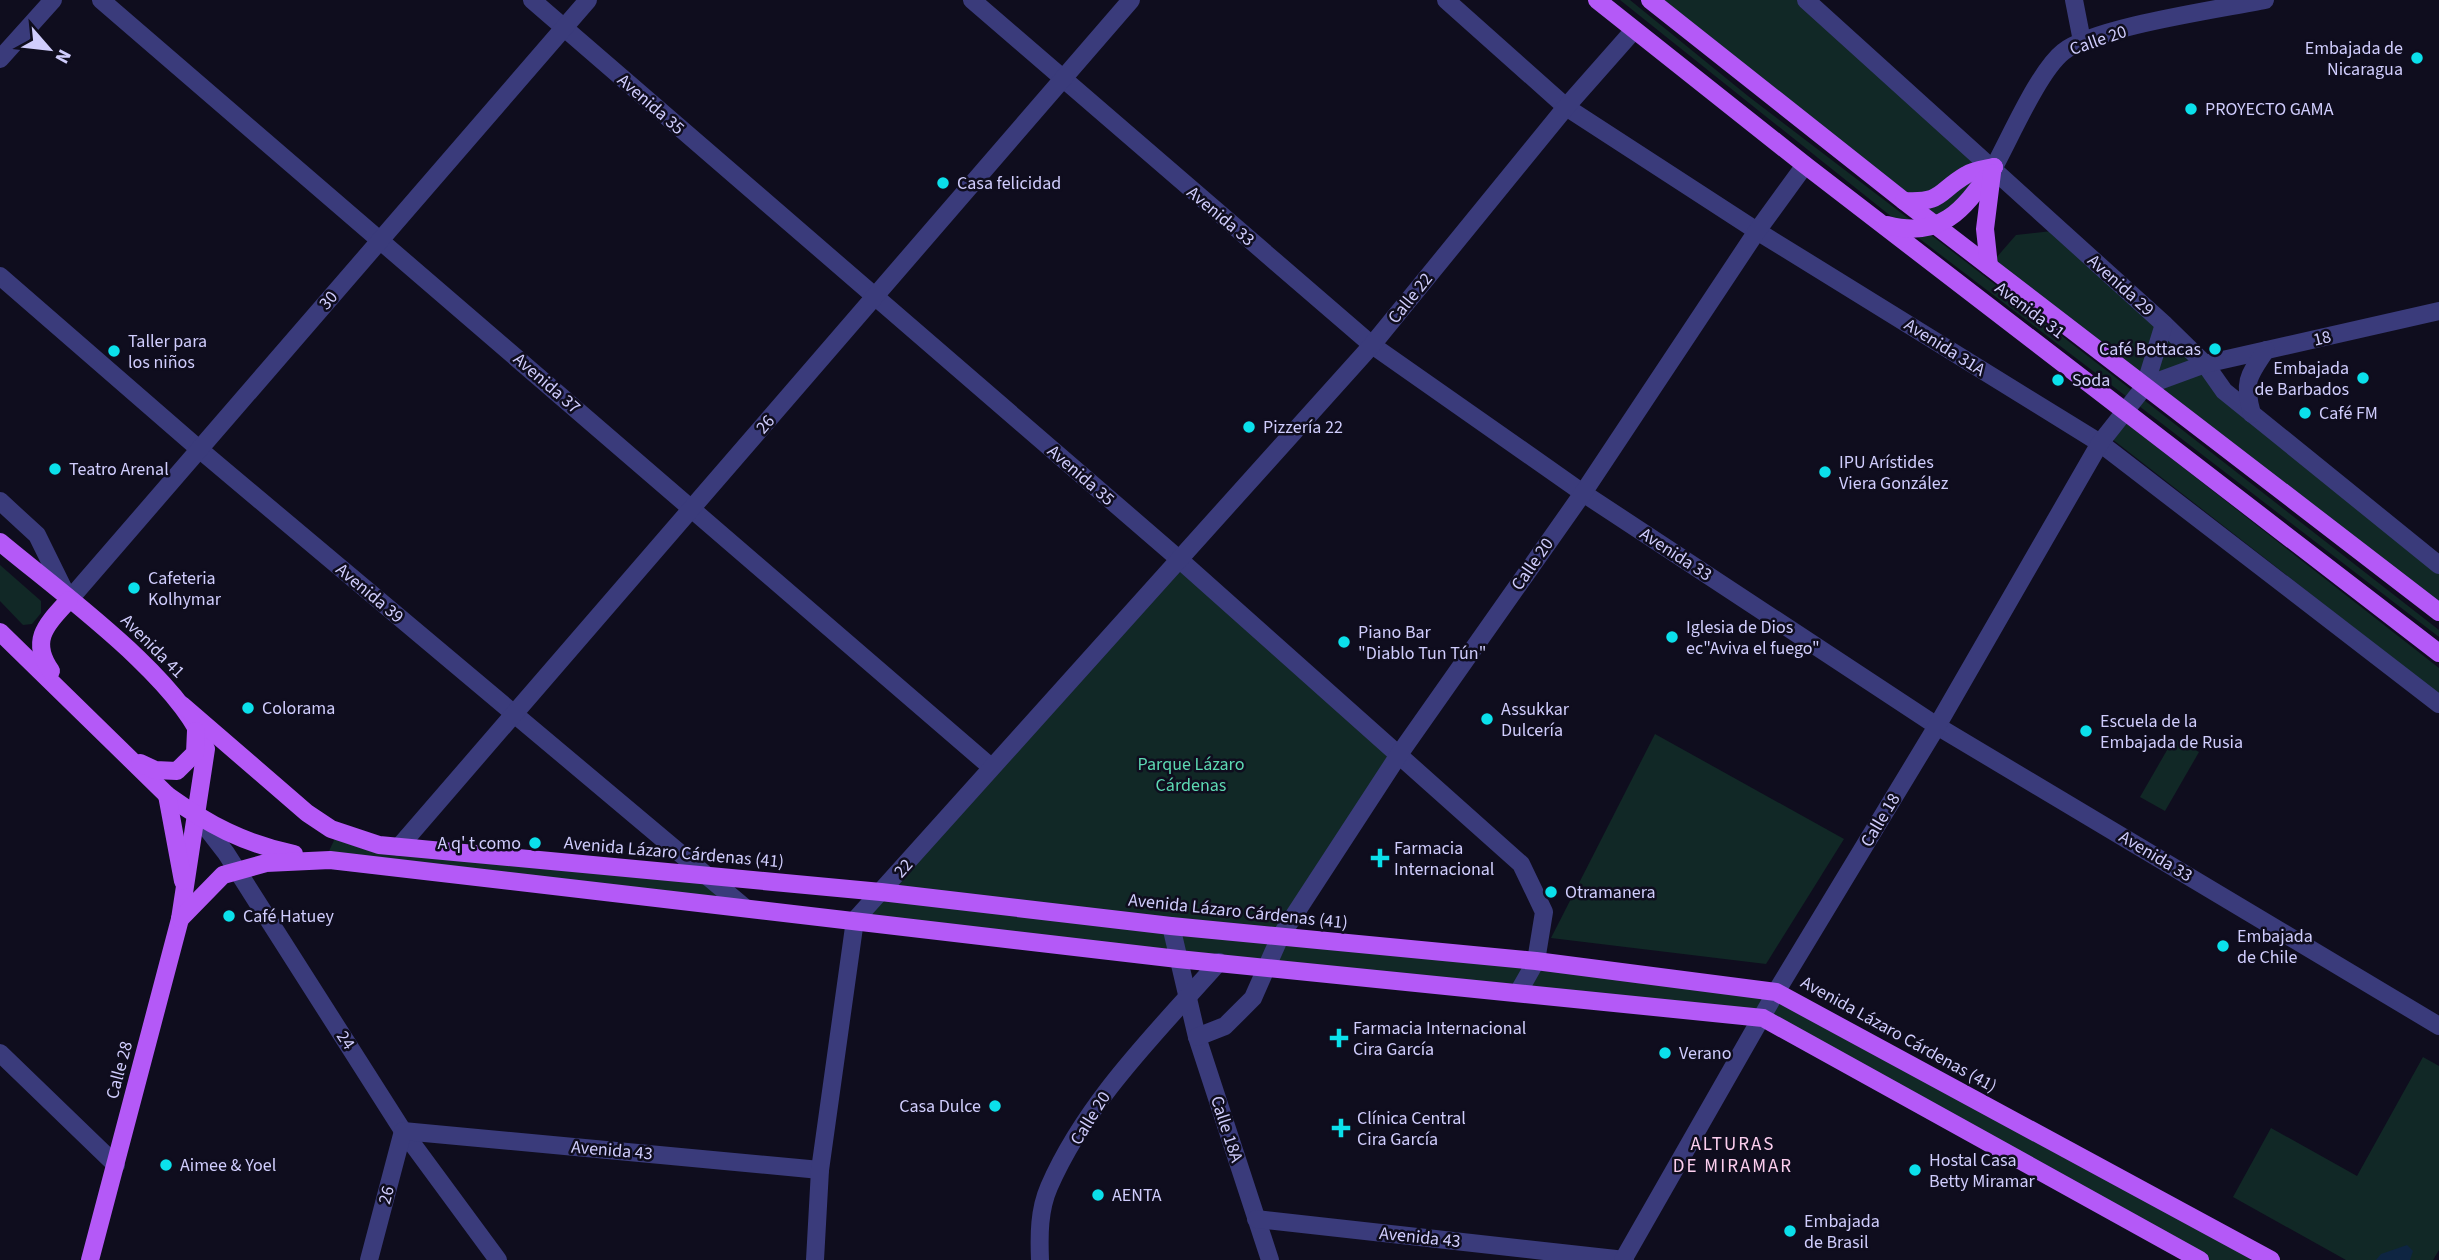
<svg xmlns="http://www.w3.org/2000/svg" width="2439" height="1260" font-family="'Source Sans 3',sans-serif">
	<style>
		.green { fill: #112826 }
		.water { fill: #0e2542 }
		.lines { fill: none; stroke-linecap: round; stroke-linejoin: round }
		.minor { stroke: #3a3b7b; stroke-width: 18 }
		.major { stroke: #b459f7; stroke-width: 18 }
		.poi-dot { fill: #0be0eb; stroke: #0f0d1e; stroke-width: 2.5 }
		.labels { text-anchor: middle; stroke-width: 5; stroke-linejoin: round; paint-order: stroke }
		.street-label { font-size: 18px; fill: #d0cdfd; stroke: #0f0d1e }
		.poi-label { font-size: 18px; fill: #d0cdfd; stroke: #0f0d1e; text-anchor: start }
		.park-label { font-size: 18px; fill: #5dd9b3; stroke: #0f0d1e }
		.neighbourhood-label { font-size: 19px; letter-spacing: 2px; fill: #fdcfef; stroke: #0f0d1e }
	</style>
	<rect width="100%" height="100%" fill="#0f0d1e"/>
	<g class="green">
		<polygon points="1620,0 1630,0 1748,96 1913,222 1897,221"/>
		<polygon points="1650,0 1806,0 1994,167 1938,227"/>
		<polygon points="2061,230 2205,364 2439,565 2439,612 1989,266 2016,235"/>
		<polygon points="1928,233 1935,238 2133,391 2127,397 1916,236"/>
		<polygon points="2144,400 2439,630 2439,637 2139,406"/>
		<polygon points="2125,422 2439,668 2439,694 2112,439"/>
		<polygon points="1180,560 1400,753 1280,936 1776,992 2272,1260 2204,1260 1762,1018 852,927"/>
		<polygon points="0,565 41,601 41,613 32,624 23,625 0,601"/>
		<polygon points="1655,734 1844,839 1766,964 1551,938"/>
		<polygon points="2174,738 2199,752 2165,811 2140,797"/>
		<polygon points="338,832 705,879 745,915 321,868"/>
		<polygon points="2423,1057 2439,1066 2439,1250 2433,1260 2346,1260 2233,1197 2271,1128 2357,1176"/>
	</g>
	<polygon class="water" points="2407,1245 2413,1251 2410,1260 2376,1260 2381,1254"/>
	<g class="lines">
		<g class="minor">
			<polyline points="101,0 991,767"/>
			<polyline points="532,0 1180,560 1521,864 1544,912 1536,961 1519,991"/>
			<polyline points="972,0 1372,345 1583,493 1937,726 2439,1026"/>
			<polyline points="1446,0 1566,107 1757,231 2100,443 2439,704"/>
			<polyline points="1806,0 2164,324 2205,364 2224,391 2439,565"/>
			<polyline points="2074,0 2082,41"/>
			<polyline points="0,59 53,0"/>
			<path d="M1994,167C2010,138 2039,71 2063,52C2094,27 2221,9 2265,0"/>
			<polyline points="0,276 199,449 744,907"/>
			<polyline points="2145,386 2205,364 2439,311"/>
			<path d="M2252,414C2243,382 2248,376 2266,350"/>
			<polyline points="0,501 37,535 69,600 588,0"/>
			<polyline points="198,817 226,853 403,1131 498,1260"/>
			<polyline points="399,847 1131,0"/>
			<polyline points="1171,926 1197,1037 1270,1260"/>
			<polyline points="1197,1037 1225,1026 1253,998 1280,937 1400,753 1583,493 1757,231 1805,165"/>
			<polyline points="0,1053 116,1165"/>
			<polyline points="1256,1219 1625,1260"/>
			<polyline points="369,1260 403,1131 820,1170"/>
			<polyline points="815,1260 820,1170 855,920 1372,345 1566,107 1634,30"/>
			<path d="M1040,1260C1039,1235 1039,1210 1049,1187C1087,1100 1157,1032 1219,962"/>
			<polyline points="1623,1260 1776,992 1937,726 2100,443 2145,386 2164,324"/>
		</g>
		<g class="major">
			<polyline points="1597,0 1805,165 2439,653"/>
			<polyline points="1650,0 1904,201 2439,612"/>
			<path d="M1904,201C1944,203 1937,192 1966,175C1973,170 1985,169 1994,167"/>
			<path d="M1887,225C1943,240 1964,208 1994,167"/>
			<polyline points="1989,266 1985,229 1992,173"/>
			<path d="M0,542C57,590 184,681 206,749L180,919L90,1260"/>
			<path d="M0,632L167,795C209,825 243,843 294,854"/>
			<path d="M51,671C29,640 47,624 69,600"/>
			<polyline points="182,705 307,813 331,829 379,845 881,892 1171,926 1536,961 1776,992 2271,1260"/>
			<polyline points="140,763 155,770 177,771 195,753 196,731"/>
			<polyline points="167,795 183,881"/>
			<polyline points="180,919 223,875 266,863 330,860 1178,959 1763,1018 2200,1260"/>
		</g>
	</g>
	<g class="poi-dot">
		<circle cx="2417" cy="58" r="7"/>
		<circle cx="2191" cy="109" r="7"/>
		<circle cx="943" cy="183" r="7"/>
		<circle cx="2215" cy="349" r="7"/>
		<circle cx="114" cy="351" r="7"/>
		<circle cx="2363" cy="378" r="7"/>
		<circle cx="2058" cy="380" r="7"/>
		<circle cx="2305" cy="413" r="7"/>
		<circle cx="1249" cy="427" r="7"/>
		<circle cx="55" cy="469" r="7"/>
		<circle cx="1825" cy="472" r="7"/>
		<circle cx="134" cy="588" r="7"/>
		<circle cx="1672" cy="637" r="7"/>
		<circle cx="1344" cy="642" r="7"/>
		<circle cx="248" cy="708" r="7"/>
		<circle cx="1487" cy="719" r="7"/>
		<circle cx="2086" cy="731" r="7"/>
		<circle cx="535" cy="843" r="7"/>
		<path d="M1376.5 847.5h7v7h7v7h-7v7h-7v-7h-7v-7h7z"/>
		<circle cx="1551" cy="892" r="7"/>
		<circle cx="229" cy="916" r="7"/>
		<circle cx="2223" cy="946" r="7"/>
		<path d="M1335.5 1027.5h7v7h7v7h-7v7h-7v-7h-7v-7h7z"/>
		<circle cx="1665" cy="1053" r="7"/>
		<circle cx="995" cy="1106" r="7"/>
		<path d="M1337.5 1117.5h7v7h7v7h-7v7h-7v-7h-7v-7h7z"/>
		<circle cx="166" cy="1165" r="7"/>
		<circle cx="1915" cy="1170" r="7"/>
		<circle cx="1098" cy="1195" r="7"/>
		<circle cx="1790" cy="1231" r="7"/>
	</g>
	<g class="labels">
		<g class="street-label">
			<text transform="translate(2098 40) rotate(-19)" y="6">Calle 20</text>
			<text transform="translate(651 104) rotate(41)" y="6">Avenida 35</text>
			<text transform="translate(1221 216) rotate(40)" y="6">Avenida 33</text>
			<text transform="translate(2121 285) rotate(42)" y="6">Avenida 29</text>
			<text transform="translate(1410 298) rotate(-51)" y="6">Calle 22</text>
			<text transform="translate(328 300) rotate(-49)" y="6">30</text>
			<text transform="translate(2030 310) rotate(37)" y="6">Avenida 31</text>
			<text transform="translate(2322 338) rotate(-13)" y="6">18</text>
			<text transform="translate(1945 347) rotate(32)" y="6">Avenida 31A</text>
			<text transform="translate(547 383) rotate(41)" y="6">Avenida 37</text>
			<text transform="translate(765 424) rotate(-49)" y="6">26</text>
			<text transform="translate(1081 475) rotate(41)" y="6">Avenida 35</text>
			<text transform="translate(1676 554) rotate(33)" y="6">Avenida 33</text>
			<text transform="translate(1532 564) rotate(-55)" y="6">Calle 20</text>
			<text transform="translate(370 593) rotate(40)" y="6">Avenida 39</text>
			<text transform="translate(153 646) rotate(45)" y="6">Avenida 41</text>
			<text transform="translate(1880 820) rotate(-59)" y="6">Calle 18</text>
			<text transform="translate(674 852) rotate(5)" y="6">Avenida Lázaro Cárdenas (41)</text>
			<text transform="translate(2156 856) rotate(31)" y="6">Avenida 33</text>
			<text transform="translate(903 868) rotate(-48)" y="6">22</text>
			<text transform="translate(1238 911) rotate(6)" y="6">Avenida Lázaro Cárdenas (41)</text>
			<text transform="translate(1899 1034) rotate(29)" y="6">Avenida Lázaro Cárdenas (41)</text>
			<text transform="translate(346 1040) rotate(57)" y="6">24</text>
			<text transform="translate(119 1070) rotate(-75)" y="6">Calle 28</text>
			<text transform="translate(1090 1118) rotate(-58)" y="6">Calle 20</text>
			<text transform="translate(1227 1129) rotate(72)" y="6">Calle 18A</text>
			<text transform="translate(612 1150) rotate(5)" y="6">Avenida 43</text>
			<text transform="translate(386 1195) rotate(-75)" y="6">26</text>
			<text transform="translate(1420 1237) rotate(6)" y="6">Avenida 43</text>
		</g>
		<g class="poi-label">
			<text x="2403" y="54" text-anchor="end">Embajada de<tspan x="2403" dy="21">Nicaragua</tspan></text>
			<text x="2205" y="115">PROYECTO GAMA</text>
			<text x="957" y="189">Casa felicidad</text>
			<text x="128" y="347">Taller para<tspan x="128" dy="21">los niños</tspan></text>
			<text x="2201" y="355" text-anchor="end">Café Bottacas</text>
			<text x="2349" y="374" text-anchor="end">Embajada<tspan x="2349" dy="21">de Barbados</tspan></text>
			<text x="2072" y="386">Soda</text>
			<text x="2319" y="419">Café FM</text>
			<text x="1263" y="433">Pizzería 22</text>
			<text x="1839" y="468">IPU Arístides<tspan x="1839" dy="21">Viera González</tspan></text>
			<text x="69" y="475">Teatro Arenal</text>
			<text x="148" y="584">Cafeteria<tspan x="148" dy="21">Kolhymar</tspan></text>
			<text x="1686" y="633">Iglesia de Dios<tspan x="1686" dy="21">ec"Aviva el fuego"</tspan></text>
			<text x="1358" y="638">Piano Bar<tspan x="1358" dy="21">"Diablo Tun Tún"</tspan></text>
			<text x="262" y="714">Colorama</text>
			<text x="1501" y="715">Assukkar<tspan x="1501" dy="21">Dulcería</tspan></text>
			<text x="2100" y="727">Escuela de la<tspan x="2100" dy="21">Embajada de Rusia</tspan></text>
			<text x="521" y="849" text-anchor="end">A q' t como</text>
			<text x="1394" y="854">Farmacia<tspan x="1394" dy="21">Internacional</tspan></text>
			<text x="1565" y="898">Otramanera</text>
			<text x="243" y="922">Café Hatuey</text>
			<text x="2237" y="942">Embajada<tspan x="2237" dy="21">de Chile</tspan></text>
			<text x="1353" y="1034">Farmacia Internacional<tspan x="1353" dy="21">Cira García</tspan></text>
			<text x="1679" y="1059">Verano</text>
			<text x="981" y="1112" text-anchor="end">Casa Dulce</text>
			<text x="1357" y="1124">Clínica Central<tspan x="1357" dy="21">Cira García</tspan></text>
			<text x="1929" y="1166">Hostal Casa<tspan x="1929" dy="21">Betty Miramar</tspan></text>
			<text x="180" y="1171">Aimee &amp; Yoel</text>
			<text x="1112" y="1201">AENTA</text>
			<text x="1804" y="1227">Embajada<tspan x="1804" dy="21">de Brasil</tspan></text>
		</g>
		<g class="park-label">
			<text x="1191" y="770">Parque Lázaro<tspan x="1191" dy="21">Cárdenas</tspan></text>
		</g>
		<g class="neighbourhood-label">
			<text x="1733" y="1150">ALTURAS<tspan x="1733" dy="22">DE MIRAMAR</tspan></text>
		</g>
	</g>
	<g transform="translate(49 49) rotate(118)" stroke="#0f0d1e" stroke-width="5" paint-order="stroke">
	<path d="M0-5L12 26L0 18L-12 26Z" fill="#d0cdfd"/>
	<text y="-10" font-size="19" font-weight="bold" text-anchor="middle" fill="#d0cdfd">N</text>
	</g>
</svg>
